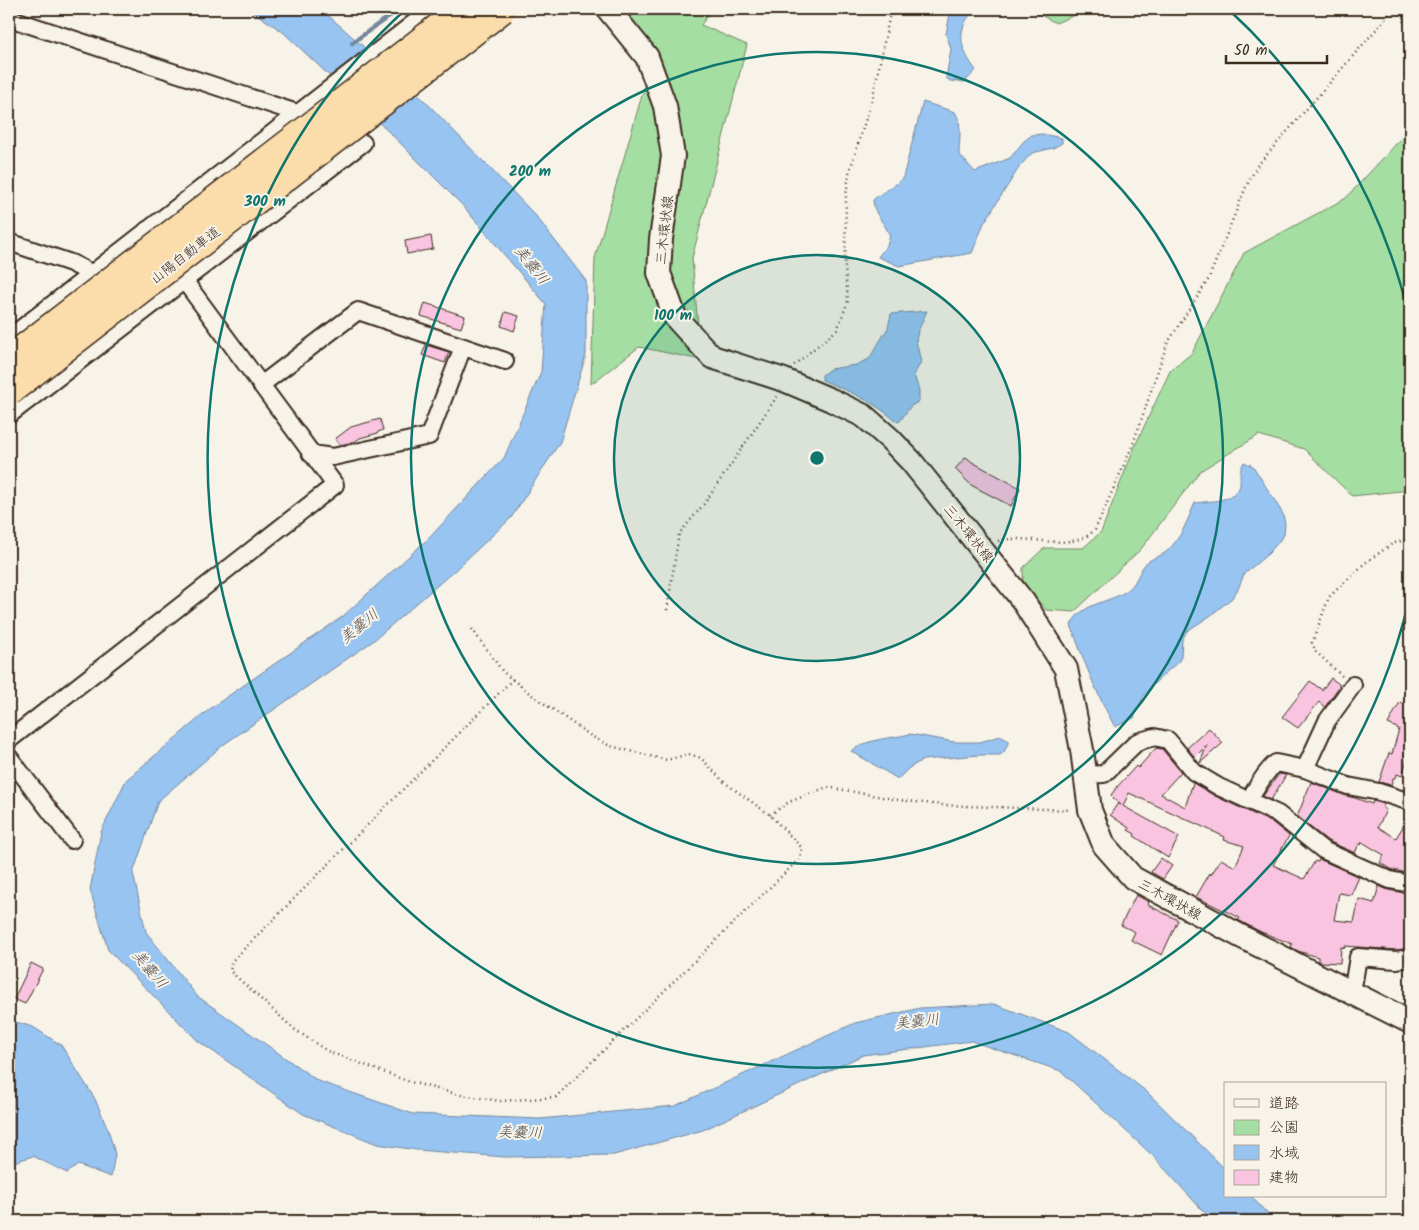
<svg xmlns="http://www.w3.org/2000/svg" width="1419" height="1230" font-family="Kalam,'Klee One',sans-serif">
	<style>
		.green { fill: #a5dea3; stroke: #708460 }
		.water { fill: #98c4f2; stroke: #73869d }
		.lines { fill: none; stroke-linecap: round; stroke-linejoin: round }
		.stream { stroke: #73869d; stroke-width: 4.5 }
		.building { fill: #f8c4e0; stroke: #3b2a1e }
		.minor-casing { stroke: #3b2a1e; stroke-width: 20 }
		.secondary-casing { stroke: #3b2a1e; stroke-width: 26 }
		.path { stroke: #3b2a1e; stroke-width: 2.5; stroke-dasharray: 1 4; stroke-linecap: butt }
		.minor { stroke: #f7f3e8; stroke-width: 16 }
		.secondary { stroke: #f7f3e8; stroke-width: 22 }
		.motorway-bridge-casing { stroke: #3b2a1e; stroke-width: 31; stroke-linecap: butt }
		.motorway-bridge { stroke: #fbddab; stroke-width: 28 }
		.ring { fill: none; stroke: #0f766e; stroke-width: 2.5 }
		.labels { text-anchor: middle; stroke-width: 4; stroke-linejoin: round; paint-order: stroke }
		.street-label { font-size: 14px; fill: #3b2a1e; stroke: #f7f3e8 }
		.water-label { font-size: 15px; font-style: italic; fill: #525053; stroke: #f7f3e8 }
		.centre { fill: #0f766e; stroke: #f7f3e8; stroke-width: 2.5 }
		.ring-label { font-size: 15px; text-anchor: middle; font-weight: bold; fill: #0f766e; stroke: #f7f3e8; stroke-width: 4; stroke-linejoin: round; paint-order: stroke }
	</style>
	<rect width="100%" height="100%" fill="#f7f3e8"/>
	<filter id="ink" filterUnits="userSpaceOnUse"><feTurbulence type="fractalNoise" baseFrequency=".02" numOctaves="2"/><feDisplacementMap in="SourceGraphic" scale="10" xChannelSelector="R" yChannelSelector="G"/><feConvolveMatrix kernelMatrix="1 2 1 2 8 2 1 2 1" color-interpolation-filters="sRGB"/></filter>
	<g filter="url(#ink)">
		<g class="green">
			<polygon points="623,9 712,9 701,25 747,45 692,258 701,360 639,347 591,384 595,258 655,50"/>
			<polygon points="1029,9 1089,9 1056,23"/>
			<polygon points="1410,129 1410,490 1352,496 1304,449 1259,435 1200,471 1141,549 1074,612 1046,610 1023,584 1023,568 1044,548 1083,548 1101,532 1135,446 1170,371 1192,353 1244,253 1346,198"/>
		</g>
		<g class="water">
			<polygon points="249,9 321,9 425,101 536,216 586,281 586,355 560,442 511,518 454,571 373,641 223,745 158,801 133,873 146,932 197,996 318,1081 413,1114 540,1119 675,1106 855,1023 920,1008 994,1004 1069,1032 1147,1092 1225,1169 1225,1196 1251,1196 1274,1221 1212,1221 1153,1156 1061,1071 971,1041 863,1055 703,1130 614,1155 505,1157 417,1150 377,1144 303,1114 198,1041 108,950 90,890 101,832 126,780 211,708 342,617 430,537 504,458 541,372 546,304 463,206 391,134 283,32"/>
			<path d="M951,9H979C976,12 969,15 967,19C956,37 964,55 976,70L965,82L950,81L946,78L951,49L946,34Z"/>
			<path d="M923,102L955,112C963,123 959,141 959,154L975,172L1010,158L1024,141L1032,135L1042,134L1062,138V143L1053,148L1032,153L1020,166L984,223L972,253L899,266L878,257L887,245L890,236C884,221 874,216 873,200C882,191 896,187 903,177Z"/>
			<path d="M927,311L918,331L916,341L921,362L914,375L919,390V401L910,407L900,421L897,422C875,402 849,391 822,380V375L830,369L856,365L869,359L888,328L891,314Z"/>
			<path d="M1244,462L1253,466L1283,514L1285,524L1284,535L1269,553L1244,574L1238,589L1232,598L1210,616L1187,631L1182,640L1181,656L1179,661C1158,680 1143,690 1134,718L1115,727C1096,693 1084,662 1071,625C1081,602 1112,603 1129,589C1137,582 1139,571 1146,563C1151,558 1160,557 1166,552C1181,539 1187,521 1195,503C1208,501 1237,502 1240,485C1241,474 1238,473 1244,462Z"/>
			<path d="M910,734L954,742H980L1000,736L1009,741L1004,752L1000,755H979L923,760L909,768L898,779L851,751C869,738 889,739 910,734Z"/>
			<polygon points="9,1020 33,1027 61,1045 95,1099 108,1129 115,1154 111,1177 78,1165 67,1173 33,1156 14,1162 9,1155"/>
		</g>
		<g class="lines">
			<polyline class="stream" points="352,43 399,9"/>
		</g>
		<g class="building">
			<polygon points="431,236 433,249 407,254 405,241"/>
			<polygon points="425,303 465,316 461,328 421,316"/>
			<polygon points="505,312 519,316 514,331 501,326"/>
			<polygon points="426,345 449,352 445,363 422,355"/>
			<polygon points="380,419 383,430 378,432 378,433 360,438 354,442 339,445 335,439 351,427"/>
			<polygon points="966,457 972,462 1020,488 1011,506 971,485 955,469"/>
			<polygon points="1331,678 1340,685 1325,707 1319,702 1298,728 1282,717 1310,681 1322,690"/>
			<polygon points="1400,702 1410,707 1410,750 1402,776 1397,774 1395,778 1393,778 1391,785 1379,782 1389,753 1392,754 1399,729 1388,724"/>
			<polygon points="1209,728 1223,743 1200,763 1207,745 1195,757 1187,748"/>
			<polygon points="1156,748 1162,749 1181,772 1161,794 1185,807 1193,783 1215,796 1273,823 1289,836 1273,865 1304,879 1315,861 1318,862 1319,859 1359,877 1351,895 1339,893 1334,920 1354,922 1359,899 1374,903 1379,886 1388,890 1410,894 1410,948 1396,950 1345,946 1345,948 1341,947 1340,963 1320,962 1318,961 1318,957 1298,951 1291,947 1292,944 1261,932 1238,920 1240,918 1196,897 1210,873 1211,875 1221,859 1235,867 1244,846 1224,840 1225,837 1129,793 1123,806 1179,837 1168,858 1134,836 1135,834 1128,830 1129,828 1110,815 1118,803 1121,805 1113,799 1114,798 1111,795 1117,787 1136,766 1138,768"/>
			<polygon points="1279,774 1286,775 1271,800 1263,796"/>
			<polygon points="1311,782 1346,796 1355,798 1372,804 1373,801 1384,804 1383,808 1386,810 1378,827 1396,838 1410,815 1410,868 1407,873 1393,870 1380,863 1384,855 1362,842 1361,845 1359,844 1355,853 1328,841 1297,817"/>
			<polygon points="1161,858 1172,866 1163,879 1151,872"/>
			<polygon points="1136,895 1149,902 1148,905 1178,920 1162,955 1131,940 1135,932 1121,925"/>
			<polygon points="31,963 43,969 25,1004 14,999"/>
		</g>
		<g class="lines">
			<g class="minor-casing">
				<g id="minor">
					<polyline points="9,18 297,113"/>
					<polyline points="9,242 71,263 93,274"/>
					<polyline points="9,338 432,9"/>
					<polyline points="261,385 358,311 505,361"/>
					<polyline points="9,415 363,143"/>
					<polyline points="311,454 333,457 429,436 463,347"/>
					<polyline points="9,740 335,485 147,230"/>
					<polyline points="9,757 72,840"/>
					<polyline points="1305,769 1327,721 1353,685"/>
					<polyline points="1084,775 1104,774 1137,742 1154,737 1168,740 1194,772 1219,787 1278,814 1323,850 1390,880 1410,884"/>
					<path d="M1249,800C1255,790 1267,769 1276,763L1305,769L1348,786L1379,792L1410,802"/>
					<polyline points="1350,992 1354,981 1358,957 1396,960 1410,958"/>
				</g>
			</g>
			<g class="secondary-casing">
				<polyline id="secondary" points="608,9 647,57 665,106 673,156 661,239 659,273 675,317 712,357 784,380 831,400 864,416 890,439 911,461 1023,601 1066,669 1082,750 1090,810 1104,845 1133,878 1244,938 1410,1022"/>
			</g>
			<g class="path">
				<polyline points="794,365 837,330 848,301 845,268 846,196 849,173 873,96 891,9"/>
				<path d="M998,541C1026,534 1058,549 1085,537C1088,536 1092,532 1095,530L1132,447L1167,344L1208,280L1246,187L1257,166L1394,9"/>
				<polyline points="667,610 679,534 704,504 778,395"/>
				<polyline points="472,629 503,672 532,695 591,736 610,746 667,760 689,754 701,758 724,782 770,815 802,848 800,858 556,1097 501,1101 461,1095 410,1082 327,1051 294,1029 230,971 232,961 513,679"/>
				<polyline points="1342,676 1316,652 1312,643 1329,597 1365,563 1392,544 1410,538"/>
				<polyline points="770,815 789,802 827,787 899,800 942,805 1071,810"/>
			</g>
			<use href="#minor" class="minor"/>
			<use href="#secondary" class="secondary"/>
			<g class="motorway-bridge-casing">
				<g id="motorway-bridge">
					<polyline points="9,360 463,9"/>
					<polyline points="9,391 502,9"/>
				</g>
			</g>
			<use href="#motorway-bridge" class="motorway-bridge"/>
		</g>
	</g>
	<circle cx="817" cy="458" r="203" fill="#0f766e" fill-opacity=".12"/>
	<g class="ring">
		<circle cx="817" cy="458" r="203"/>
		<circle cx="817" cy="458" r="406"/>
		<path d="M1409 600A609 609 0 1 1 406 9M1228 9A609 609 0 0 1 1409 316"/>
	</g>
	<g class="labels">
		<g class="street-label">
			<text transform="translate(664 230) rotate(-84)" y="5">三木環状線</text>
			<text transform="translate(185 255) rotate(-38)" y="5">山陽自動車道</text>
			<text transform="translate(969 533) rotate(51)" y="5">三木環状線</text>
			<text transform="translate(1170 899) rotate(29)" y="5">三木環状線</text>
		</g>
		<g class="water-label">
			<text transform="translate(532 265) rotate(52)" y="5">美嚢川</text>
			<text transform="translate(359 626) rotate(-39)" y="5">美嚢川</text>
			<text transform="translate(150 969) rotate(50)" y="5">美嚢川</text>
			<text transform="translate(917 1021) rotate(-6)" y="5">美嚢川</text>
			<text transform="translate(520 1132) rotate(2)" y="5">美嚢川</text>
		</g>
	</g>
	<circle cx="817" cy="458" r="8" class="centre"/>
	<g class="ring-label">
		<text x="530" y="176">200 m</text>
		<text x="265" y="206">300 m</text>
		<text x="673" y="320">100 m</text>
	</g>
	<rect width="1419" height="1230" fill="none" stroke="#f7f3e8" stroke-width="30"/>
	<rect x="15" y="15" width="1389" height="1200" fill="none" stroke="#3b2a1e" stroke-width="2" filter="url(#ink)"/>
	<rect x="1224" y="1082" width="162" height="115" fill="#f7f3e8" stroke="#aca397"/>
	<rect x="1234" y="1099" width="25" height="8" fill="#f7f3e8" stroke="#aca397"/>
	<text x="1269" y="1108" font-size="15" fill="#3b2a1e">道路</text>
	<rect x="1234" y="1120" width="25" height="15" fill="#a5dea3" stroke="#aca397"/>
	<text x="1269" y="1132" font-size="15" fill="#3b2a1e">公園</text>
	<rect x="1234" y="1145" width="25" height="15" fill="#98c4f2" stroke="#aca397"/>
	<text x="1269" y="1158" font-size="15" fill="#3b2a1e">水域</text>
	<rect x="1234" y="1170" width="25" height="15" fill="#f8c4e0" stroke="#aca397"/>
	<text x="1269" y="1182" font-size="15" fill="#3b2a1e">建物</text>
	<path d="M1226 55v8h101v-8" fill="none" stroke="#3b2a1e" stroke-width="2.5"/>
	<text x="1234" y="55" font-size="15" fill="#3b2a1e" stroke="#f7f3e8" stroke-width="4" paint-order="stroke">50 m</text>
</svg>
